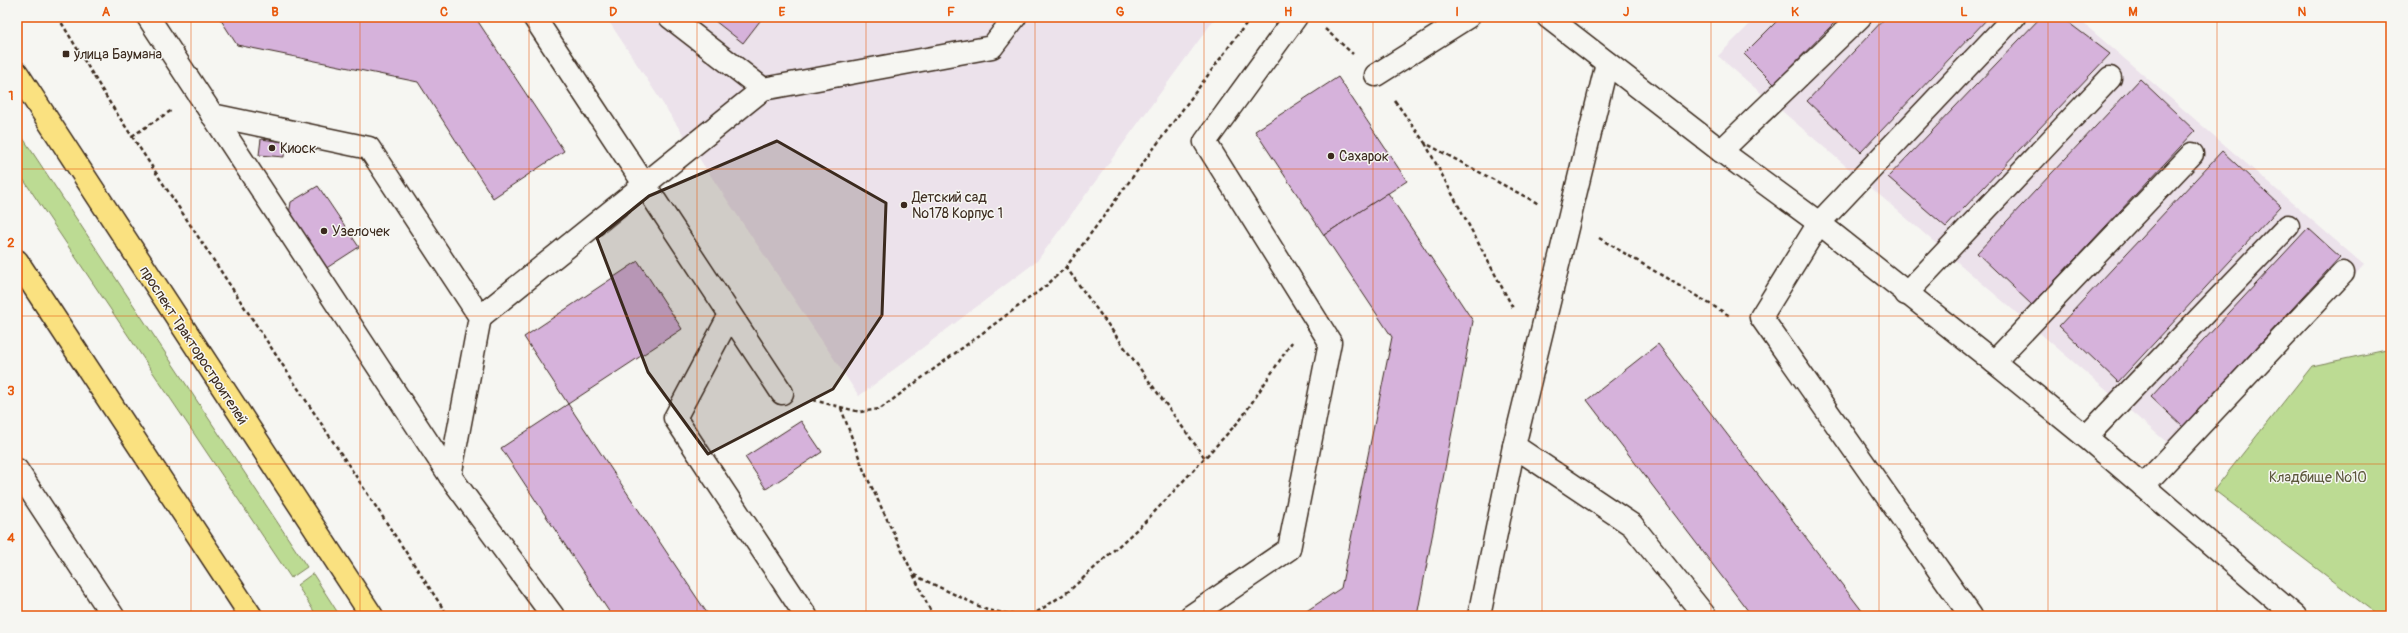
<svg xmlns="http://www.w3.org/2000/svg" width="2408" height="633" font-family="Pangolin,sans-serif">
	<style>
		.built { fill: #ece2eb }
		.green { fill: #bcdb93; stroke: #7c8258 }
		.building { fill: #d6b2db; stroke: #3b2a1e }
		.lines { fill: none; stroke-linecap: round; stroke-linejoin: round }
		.service-casing { stroke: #3b2a1e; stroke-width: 25 }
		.minor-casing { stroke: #3b2a1e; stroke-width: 25 }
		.primary-casing { stroke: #3b2a1e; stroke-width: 25 }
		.path { stroke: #3b2a1e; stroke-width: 2.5; stroke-dasharray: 4 3; stroke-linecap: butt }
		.service { stroke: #f6f6f2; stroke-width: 22 }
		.minor { stroke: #f6f6f2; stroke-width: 22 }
		.primary { stroke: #fae180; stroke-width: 22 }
		.marked { fill: #3b2a1e; fill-opacity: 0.2; stroke: #3b2a1e; stroke-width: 3; stroke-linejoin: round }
		.grid { fill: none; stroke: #e8590c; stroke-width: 1; stroke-opacity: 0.55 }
		.poi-dot { fill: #3b2a1e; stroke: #f6f6f2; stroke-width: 1.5 }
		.labels { text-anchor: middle; stroke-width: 3; stroke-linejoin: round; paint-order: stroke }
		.poi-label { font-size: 14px; fill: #3b2a1e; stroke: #f6f6f2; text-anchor: start }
		.street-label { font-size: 14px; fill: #3b2a1e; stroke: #f6f6f2 }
		.park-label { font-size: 14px; fill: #5b563b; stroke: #f6f6f2 }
		.neatline { fill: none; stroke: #e8590c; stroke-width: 1.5 }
		.grid-label { font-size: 13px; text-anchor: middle; font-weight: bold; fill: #e8590c }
	</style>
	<rect width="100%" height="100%" fill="#f6f6f2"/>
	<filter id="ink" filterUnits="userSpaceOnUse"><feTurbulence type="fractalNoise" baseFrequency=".025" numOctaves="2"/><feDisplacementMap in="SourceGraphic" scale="8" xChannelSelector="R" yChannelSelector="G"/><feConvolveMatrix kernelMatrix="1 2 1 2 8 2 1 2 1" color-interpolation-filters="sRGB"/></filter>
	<g filter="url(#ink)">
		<g class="built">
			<polygon points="606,17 1216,17 1037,261 859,396 692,148"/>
			<polygon points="1757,17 2076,17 2364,265 2185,458 1718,56"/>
		</g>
		<g class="green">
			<polygon points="17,129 307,567 291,578 17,170"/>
			<polygon points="2391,349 2391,614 2379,616 2214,490 2312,366"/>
			<polygon points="312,574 313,574 340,616 317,616 297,585"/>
		</g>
		<g class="building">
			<polygon points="219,17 475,17 564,151 493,198 418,82 237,45"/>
			<polygon points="710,17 763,17 743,43"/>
			<polygon points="1781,17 1840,17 1774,84 1744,54"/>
			<polygon points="1886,17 1989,17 1861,152 1807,101"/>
			<polygon points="2041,17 2061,17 2110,54 1946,227 1888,177"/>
			<polygon points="1338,77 1407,181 1324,235 1255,131"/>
			<polygon points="2140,79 2195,131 2032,305 1977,253"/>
			<polygon points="261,139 285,142 284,157 259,155"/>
			<polygon points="2222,151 2281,206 2118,382 2059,326"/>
			<polygon points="318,186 359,247 325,269 289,215 291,202"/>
			<polygon points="1388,193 1473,321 1417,616 1299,616 1341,588 1392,337 1324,235"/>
			<polygon points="2308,228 2340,257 2183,427 2151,397"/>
			<polygon points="638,261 682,329 568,404 524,337"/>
			<polygon points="1658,344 1866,616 1752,616 1587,400"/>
			<polygon points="568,404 709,616 612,616 501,448"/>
			<polygon points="801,421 822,452 766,489 745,457"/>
		</g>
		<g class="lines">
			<g class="service-casing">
				<g id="service">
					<polyline points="148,17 450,476 553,616"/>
					<polyline points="534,17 782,393"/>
					<polyline points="670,17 763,89"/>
					<polyline points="1548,17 1721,151 1819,223 1994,362 2086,437 2295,616"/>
					<polyline points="1376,75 1468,17"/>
					<polyline points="212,115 369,148 480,317 450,476"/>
					<polyline points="1721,151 1860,17"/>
					<polyline points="1906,294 2110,78"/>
					<polyline points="730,315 675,418 806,616"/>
					<polyline points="480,317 763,89 992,47 1015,17"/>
					<polyline points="1994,362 2192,154"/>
					<polyline points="2086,437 2288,226"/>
					<polyline points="1514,446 1632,525 1705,616"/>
					<polyline points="2143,486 2343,273"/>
					<polyline points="1191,616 1289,549 1330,342 1205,142 1296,17"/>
					<polyline points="1479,616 1514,446 1607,63"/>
					<polyline points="1971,616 1761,317 1819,223 2014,17"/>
				</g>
			</g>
			<g class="minor-casing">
				<polyline id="minor" points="17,470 113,616"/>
			</g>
			<g class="primary-casing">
				<g id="primary">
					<polyline points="17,73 372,616"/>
					<polyline points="17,261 251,616"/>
				</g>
			</g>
			<g class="path">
				<polyline points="58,17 110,103 448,616"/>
				<polyline points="1325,29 1353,54"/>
				<polyline points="1395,101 1425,143 1539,204"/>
				<polyline points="132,136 172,110"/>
				<polyline points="1425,143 1513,308"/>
				<polyline points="1599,238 1730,316"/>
				<polyline points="1066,267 1205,458"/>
				<polyline points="813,400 860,412 880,409 1047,285 1066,267 1251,17"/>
				<polyline points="841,408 864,471 933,616"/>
				<polyline points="914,575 987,610 1021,616"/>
				<polyline points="1031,616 1069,591 1146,521 1241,419 1292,342"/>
			</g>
			<use href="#service" class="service"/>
			<use href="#minor" class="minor"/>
			<use href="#primary" class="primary"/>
		</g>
	</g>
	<path class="marked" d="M777,141L886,203L882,315L833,389L708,454L648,372L597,238L649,196Z"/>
	<path class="grid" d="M191,17V616M360,17V616M529,17V616M697,17V616M866,17V616M1035,17V616M1204,17V616M1373,17V616M1542,17V616M1711,17V616M1879,17V616M2048,17V616M2217,17V616M17,169H2391M17,316H2391M17,464H2391"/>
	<g class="poi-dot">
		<rect x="62" y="50" width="8" height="8" rx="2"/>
		<circle cx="272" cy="148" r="4"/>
		<circle cx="1331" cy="156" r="4"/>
		<circle cx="904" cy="205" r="4"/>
		<circle cx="324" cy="231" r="4"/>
	</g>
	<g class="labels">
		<g class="poi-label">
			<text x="74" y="59">улица Баумана</text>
			<text x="280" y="153">Киоск</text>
			<text x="1339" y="161">Сахарок</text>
			<text x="912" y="202">Детский сад<tspan x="912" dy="16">№178 Корпус 1</tspan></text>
			<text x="332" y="236">Узелочек</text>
		</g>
		<g class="street-label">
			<text transform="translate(194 345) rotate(57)" y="5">проспект Тракторостроителей</text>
		</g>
		<g class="park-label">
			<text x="2318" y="482">Кладбище №10</text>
		</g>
	</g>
	<rect width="2408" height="633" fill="none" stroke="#f6f6f2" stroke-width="44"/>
	<rect x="22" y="22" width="2364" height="589" class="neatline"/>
	<g class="grid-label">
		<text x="106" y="16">A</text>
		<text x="275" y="16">B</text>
		<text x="444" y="16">C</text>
		<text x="613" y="16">D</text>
		<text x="782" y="16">E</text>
		<text x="951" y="16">F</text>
		<text x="1120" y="16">G</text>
		<text x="1288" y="16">H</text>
		<text x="1457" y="16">I</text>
		<text x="1626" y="16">J</text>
		<text x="1795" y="16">K</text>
		<text x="1964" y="16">L</text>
		<text x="2133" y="16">M</text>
		<text x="2302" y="16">N</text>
		<text x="11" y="100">1</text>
		<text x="11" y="247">2</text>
		<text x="11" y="395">3</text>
		<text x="11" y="542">4</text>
	</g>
</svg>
